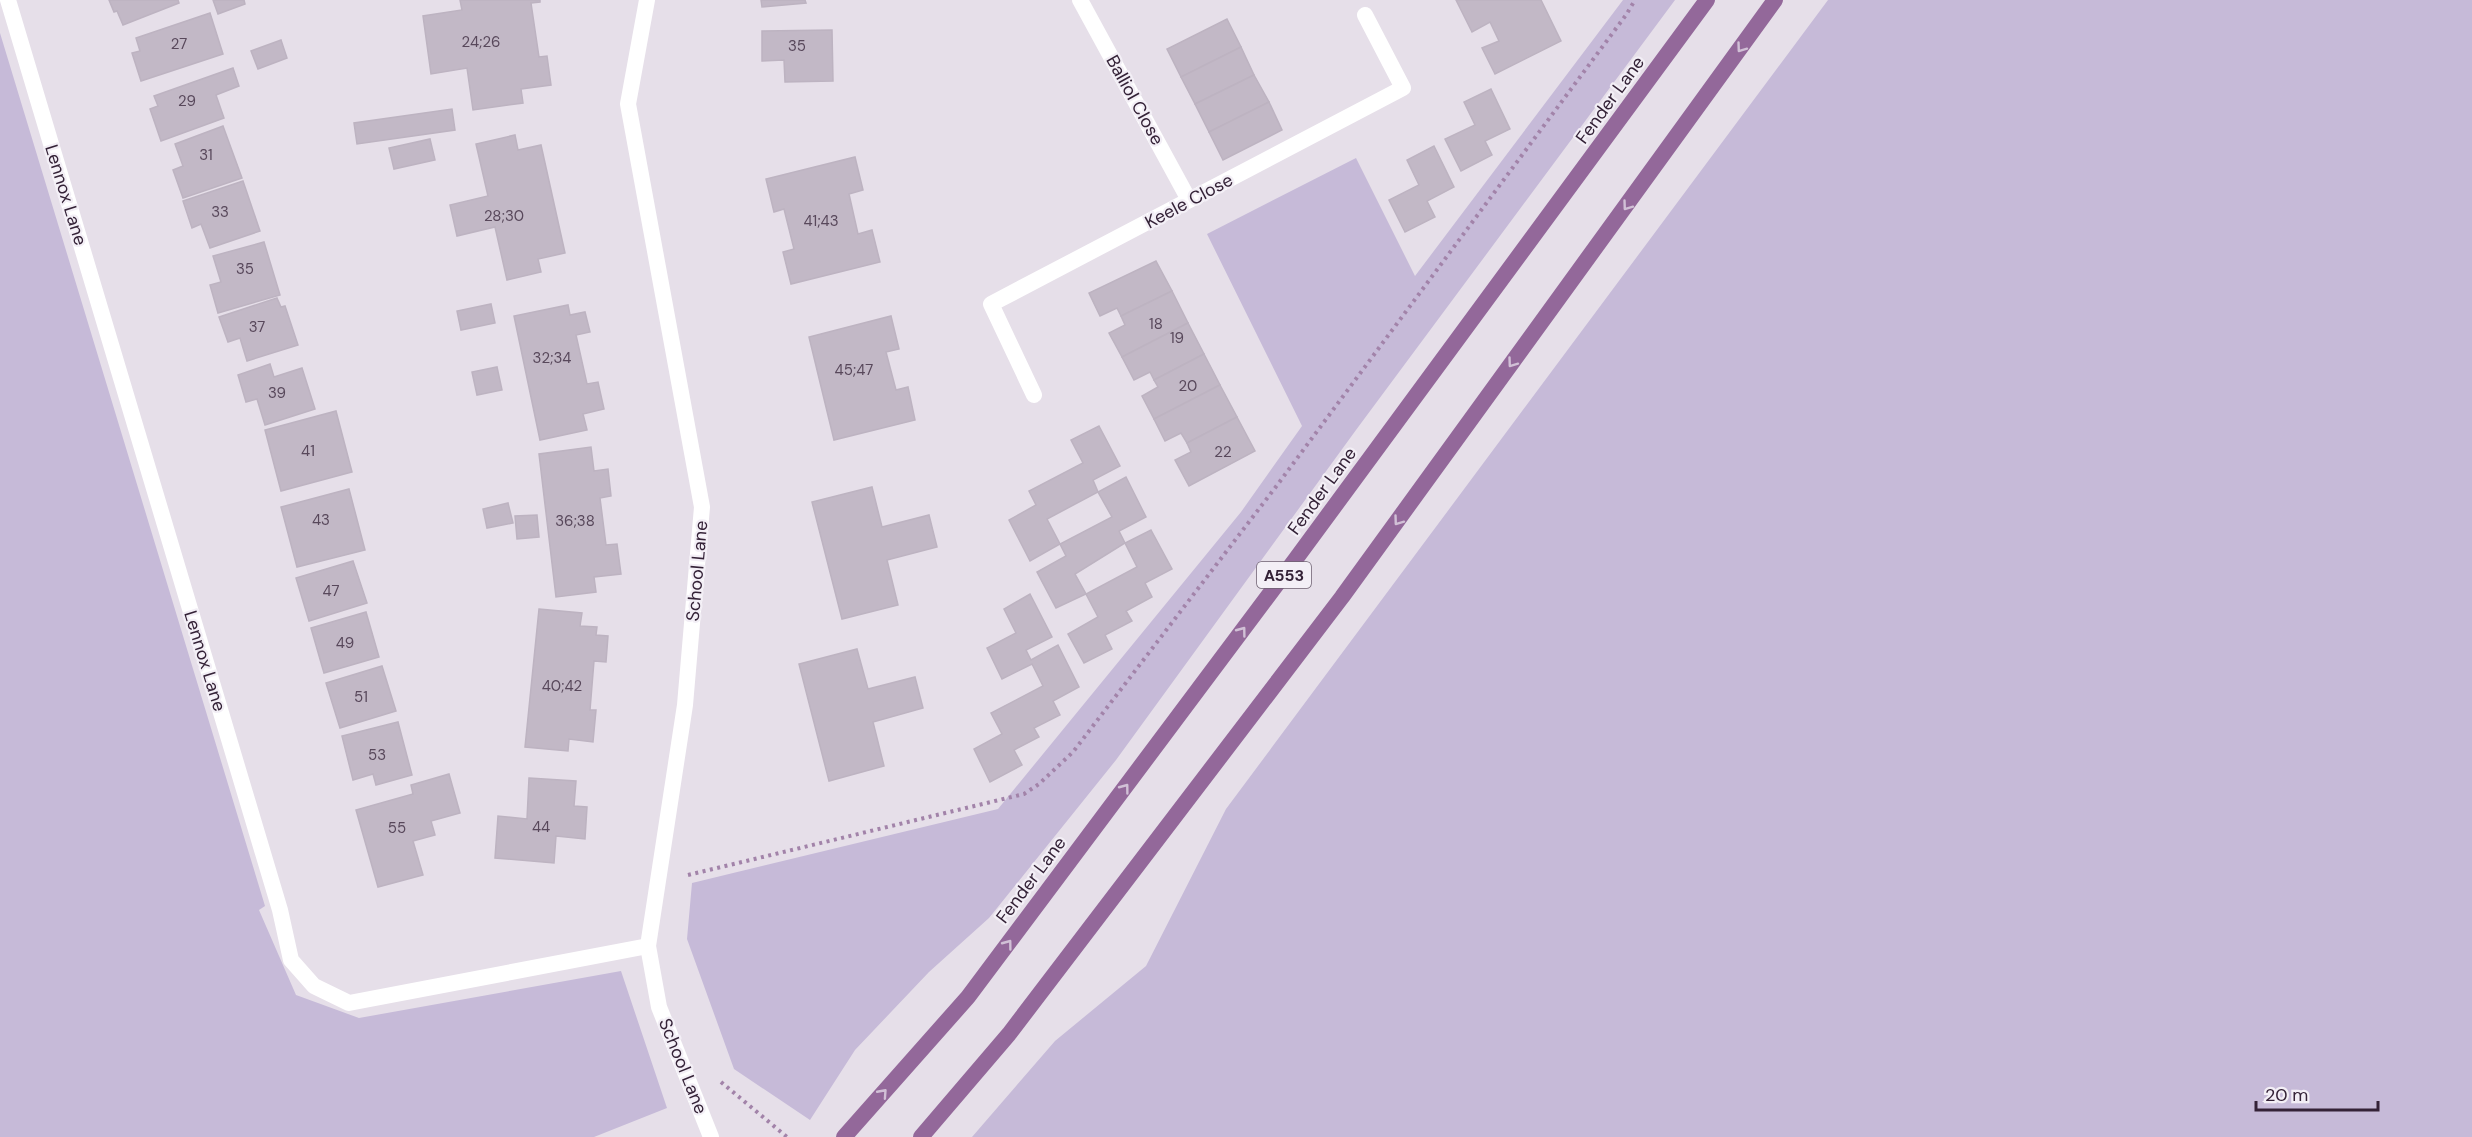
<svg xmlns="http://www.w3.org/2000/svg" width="2472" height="1137" font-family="'DM Sans',sans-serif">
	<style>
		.green { fill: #c6bad8 }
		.building { fill: #c2b8c6; stroke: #bdb3c1; stroke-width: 1.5 }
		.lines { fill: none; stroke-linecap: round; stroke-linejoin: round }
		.path { stroke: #a283a9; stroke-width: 4; stroke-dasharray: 3 4.5; stroke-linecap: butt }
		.minor { stroke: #fff; stroke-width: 16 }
		.primary { stroke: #93689a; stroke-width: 16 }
		.oneway { stroke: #d1c0d6 }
		.labels { text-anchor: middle; stroke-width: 4.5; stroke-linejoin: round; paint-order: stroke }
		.number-label { font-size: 15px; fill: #58485b }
		.shield { fill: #f3eff6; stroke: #6d6070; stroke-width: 1.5 }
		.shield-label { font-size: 16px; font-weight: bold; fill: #342237 }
		.street-label { font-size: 18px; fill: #342237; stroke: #f3eff6 }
	</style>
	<rect width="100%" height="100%" fill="#e6dfe9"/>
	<g class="green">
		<polygon points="1623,0 1675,0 1356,430 1116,760 989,918 929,972 855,1050 810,1120 734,1069 687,939 692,883 998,809 1241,512 1302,426 1207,234 1356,158 1415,276"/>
		<polygon points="1828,0 2472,0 2472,1137 972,1137 1055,1041 1146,966 1226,809"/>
		<polygon points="0,33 265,906 259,910 296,995 359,1018 621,971 667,1108 594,1137 0,1137"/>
	</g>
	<g class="building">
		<polygon points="109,0 178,0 179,3 123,25 117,11 114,12"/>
		<polygon points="213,0 244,0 245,4 218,14"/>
		<polygon points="460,0 540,0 540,2 531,3 539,57 547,56 551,85 521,89 523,103 473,110 467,68 431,74 423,16 462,10"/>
		<polygon points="761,0 805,0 806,3 762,7"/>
		<polygon points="1456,0 1541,0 1561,41 1495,74 1482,48 1499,41 1490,22 1472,32"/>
		<polygon points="210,13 223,54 141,81 132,53 140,51 136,38"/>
		<polygon points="1227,19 1241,47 1181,77 1167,49"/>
		<polygon points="832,30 833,81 785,82 784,60 762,61 762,31"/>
		<polygon points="281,40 287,58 258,69 251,51"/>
		<polygon points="1241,47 1254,75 1195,104 1181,77"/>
		<polygon points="233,68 239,86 216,95 224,118 161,141 150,109 158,106 154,96"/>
		<polygon points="1254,75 1269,102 1209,132 1195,104"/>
		<polygon points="1491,89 1510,129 1485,141 1492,155 1461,171 1445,139 1475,125 1464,102"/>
		<polygon points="1269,102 1282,130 1223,160 1209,132"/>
		<polygon points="452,109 455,130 357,144 354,123"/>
		<polygon points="223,126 242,178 183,198 173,170 183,166 175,144"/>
		<polygon points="515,135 518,150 541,145 565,253 538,259 541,272 507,280 495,227 457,236 450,205 488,196 476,144"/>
		<polygon points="430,139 435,160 394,169 389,148"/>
		<polygon points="1434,146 1454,187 1427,201 1435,217 1405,232 1389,200 1419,185 1407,160"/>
		<polygon points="855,157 863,190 849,194 858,234 872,230 880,262 791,284 783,252 794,249 784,209 774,212 766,179"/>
		<polygon points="243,181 260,231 210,248 201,224 192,228 183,201"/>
		<polygon points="264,242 280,295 218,313 210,285 221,282 213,256"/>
		<polygon points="1156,261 1172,291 1121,316 1117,308 1100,316 1089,293"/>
		<polygon points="1172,291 1188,323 1122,357 1109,333 1125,325 1121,316"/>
		<polygon points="277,298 281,307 285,306 298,345 247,361 240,338 228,342 219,317"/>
		<polygon points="491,304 495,323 461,330 457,311"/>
		<polygon points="568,305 570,315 585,312 590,332 576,335 587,384 598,382 604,409 583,414 587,430 540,440 514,316"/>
		<polygon points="891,316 899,349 886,352 896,390 908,387 915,420 834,440 809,337"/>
		<polygon points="1188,323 1204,354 1154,380 1150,372 1134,380 1122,357"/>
		<polygon points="1204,354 1220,385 1154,419 1142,396 1158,387 1154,380"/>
		<polygon points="270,364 274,377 302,368 315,409 265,425 257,399 246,402 238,375"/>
		<polygon points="497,367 502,390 477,395 472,372"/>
		<polygon points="1220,385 1237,417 1187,443 1181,433 1165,441 1154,419"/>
		<polygon points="336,411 352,472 281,491 265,430"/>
		<polygon points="1237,417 1255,451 1189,486 1175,460 1191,452 1187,443"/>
		<polygon points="1099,426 1120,466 1093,480 1098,492 1047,519 1060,544 1030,561 1009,520 1036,505 1029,491 1083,463 1071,440"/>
		<polygon points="591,447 594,471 608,469 611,496 600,498 606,545 617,544 621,574 594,577 596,592 556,597 539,454"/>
		<polygon points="1126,477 1146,517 1119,531 1125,543 1075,574 1086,594 1056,608 1037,572 1066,556 1060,544 1112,517 1098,492"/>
		<polygon points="872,487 882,527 929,515 937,547 887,560 898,605 842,619 812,502"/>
		<polygon points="349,489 365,550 297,567 281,507"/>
		<polygon points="508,503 513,523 487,528 483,509"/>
		<polygon points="537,515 539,537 517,539 515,516"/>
		<polygon points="1151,530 1172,569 1145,583 1152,597 1126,611 1132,621 1105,635 1112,649 1084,663 1068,634 1098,617 1086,594 1137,567 1125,543"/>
		<polygon points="353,561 367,603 309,621 296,578"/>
		<polygon points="1030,594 1052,637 1026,650 1031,660 1058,645 1079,687 1053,701 1060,715 1034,728 1039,737 1014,750 1022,765 990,782 974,749 1002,734 991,713 1043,686 1032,664 1002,679 987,648 1016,633 1004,609"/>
		<polygon points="539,609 582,613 580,626 597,627 596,635 608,636 606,662 594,661 590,710 596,710 593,742 569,739 568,751 525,747"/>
		<polygon points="366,612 379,657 324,673 311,628"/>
		<polygon points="857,649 868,689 915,677 923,708 873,722 884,766 829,781 799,664"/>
		<polygon points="382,666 396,711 340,728 326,683"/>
		<polygon points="398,722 412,775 376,785 373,774 353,780 342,736"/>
		<polygon points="449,774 460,813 431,821 435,835 413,841 423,875 378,887 356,810 413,794 411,785"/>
		<polygon points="529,778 576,781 574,806 587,807 585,839 556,836 554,863 495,858 498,816 527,819"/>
	</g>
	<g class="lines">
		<g class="path">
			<polyline points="688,875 1024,794 1039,784 1073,752 1278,484 1626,15 1635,0"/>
			<polyline points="721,1082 787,1137"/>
		</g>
		<g class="minor">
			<polyline points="8,0 280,910 291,960 314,986 349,1003 648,946"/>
			<polyline points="647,0 628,104 702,507 685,705 648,946 659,1007 711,1137"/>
			<polyline points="1080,0 1189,200"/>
			<polyline points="1034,395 991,304 1403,88 1365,15"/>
		</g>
		<g class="primary">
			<polyline points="844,1137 968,997 1295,560 1707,0"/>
			<polyline points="921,1137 1009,1034 1342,597 1775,0"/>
		</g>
	</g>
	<defs><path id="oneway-chevron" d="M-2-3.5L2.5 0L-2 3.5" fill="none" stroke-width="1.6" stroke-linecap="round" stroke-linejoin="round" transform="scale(1.5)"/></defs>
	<g class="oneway">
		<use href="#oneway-chevron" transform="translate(1741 48) rotate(126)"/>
		<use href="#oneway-chevron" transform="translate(1627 206) rotate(126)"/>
		<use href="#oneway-chevron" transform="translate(1512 363) rotate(126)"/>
		<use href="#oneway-chevron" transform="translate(1398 521) rotate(126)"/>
		<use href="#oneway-chevron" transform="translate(1242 631) rotate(-53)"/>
		<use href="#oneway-chevron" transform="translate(1125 788) rotate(-53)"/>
		<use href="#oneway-chevron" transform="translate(1008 944) rotate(-53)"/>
		<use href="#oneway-chevron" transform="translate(883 1093) rotate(-48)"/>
	</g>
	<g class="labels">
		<g class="number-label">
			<text x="481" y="47">24;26</text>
			<text x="179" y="49">27</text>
			<text x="797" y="51">35</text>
			<text x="187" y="106">29</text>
			<text x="206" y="160">31</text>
			<text x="220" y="217">33</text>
			<text x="504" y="221">28;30</text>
			<text x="821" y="226">41;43</text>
			<text x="245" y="274">35</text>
			<text x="1156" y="329">18</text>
			<text x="257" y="332">37</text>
			<text x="1177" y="343">19</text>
			<text x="552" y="363">32;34</text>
			<text x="854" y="375">45;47</text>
			<text x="1188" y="391">20</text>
			<text x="277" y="398">39</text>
			<text x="308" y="456">41</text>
			<text x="1223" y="457">22</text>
			<text x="321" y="525">43</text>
			<text x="575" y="526">36;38</text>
			<text x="331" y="596">47</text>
			<text x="345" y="648">49</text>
			<text x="562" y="691">40;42</text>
			<text x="361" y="702">51</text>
			<text x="377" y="760">53</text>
			<text x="541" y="832">44</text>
			<text x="397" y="833">55</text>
		</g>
		<rect class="shield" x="1257" y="562" width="54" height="26" rx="4.5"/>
		<g class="shield-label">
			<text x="1284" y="581">A553</text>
		</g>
		<g class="street-label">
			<text transform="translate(1135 100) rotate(61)" y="6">Balliol Close</text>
			<text transform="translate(1610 100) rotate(-54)" y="6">Fender Lane</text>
			<text transform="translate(66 195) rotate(73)" y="6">Lennox Lane</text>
			<text transform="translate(1189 201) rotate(-28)" y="6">Keele Close</text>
			<text transform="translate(1322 491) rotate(-54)" y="6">Fender Lane</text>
			<text transform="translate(697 571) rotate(-85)" y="6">School Lane</text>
			<text transform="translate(205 661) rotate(73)" y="6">Lennox Lane</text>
			<text transform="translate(1031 880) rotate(-53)" y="6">Fender Lane</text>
			<text transform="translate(683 1066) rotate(68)" y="6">School Lane</text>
		</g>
	</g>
	<path d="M2256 1101v9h122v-9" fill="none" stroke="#342237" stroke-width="3"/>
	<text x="2265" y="1101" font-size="18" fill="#342237" stroke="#f3eff6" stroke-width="4.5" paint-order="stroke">20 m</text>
</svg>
